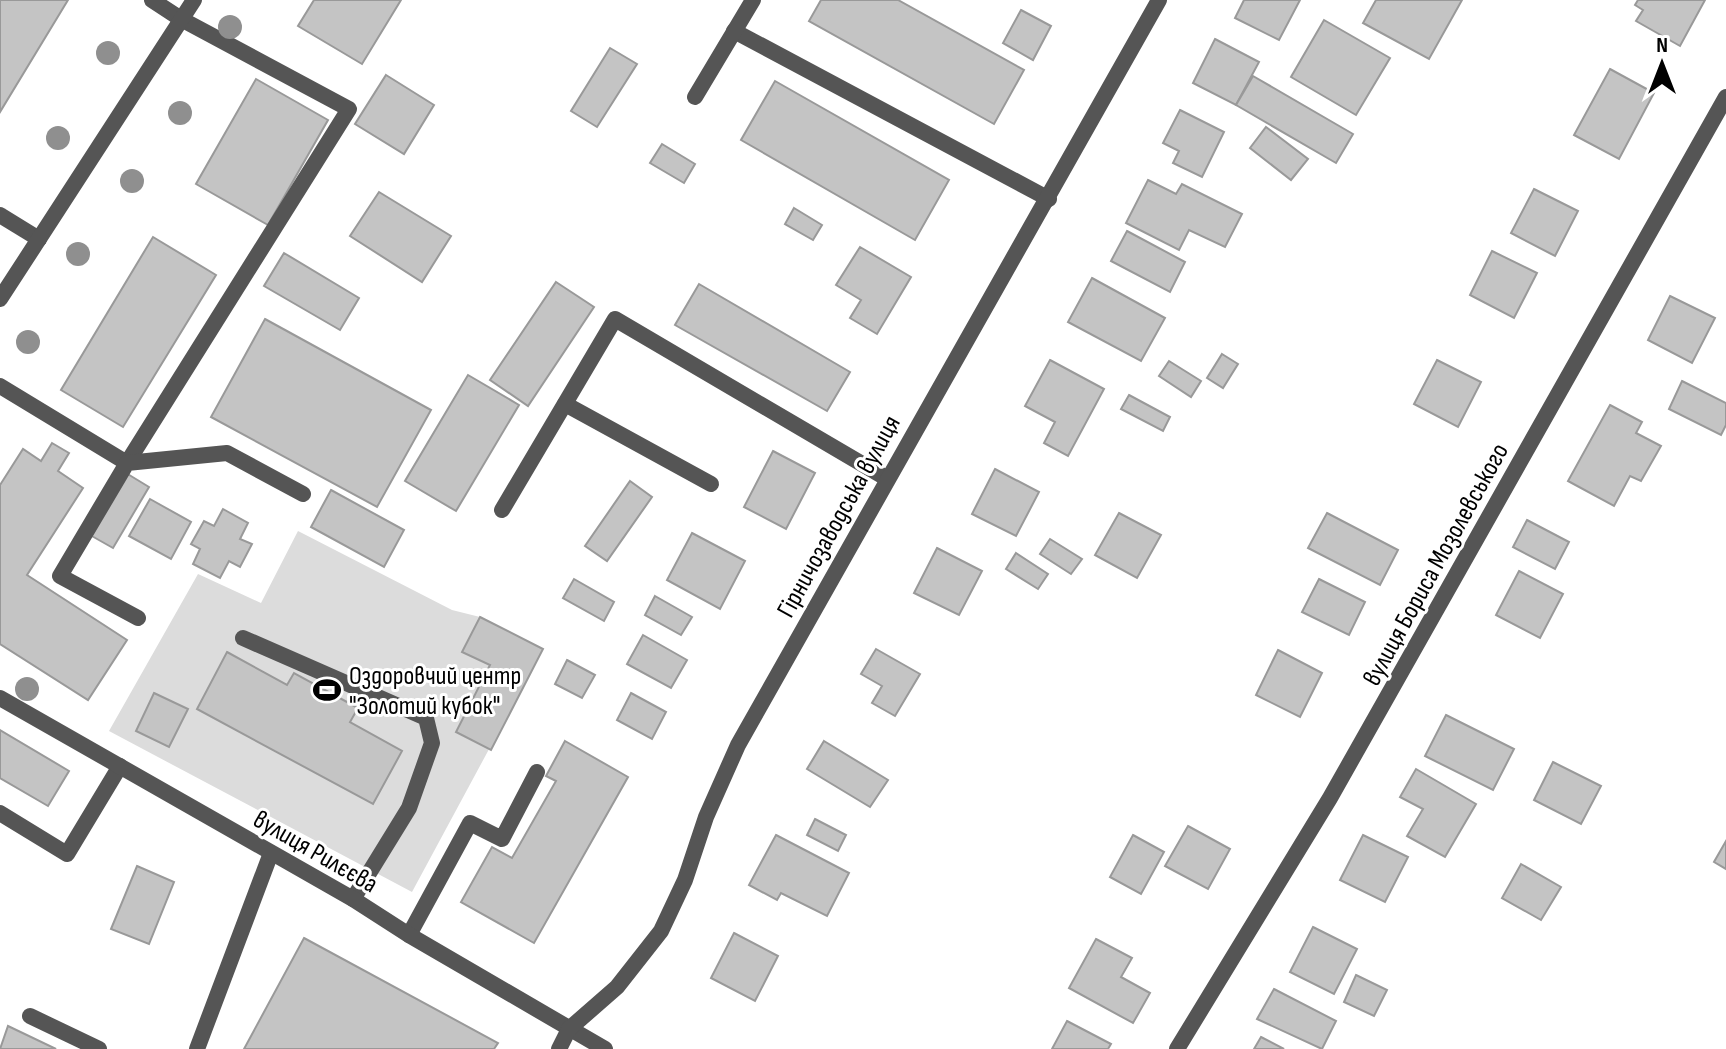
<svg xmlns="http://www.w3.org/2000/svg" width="1726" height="1049" font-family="'Sofia Sans Condensed',sans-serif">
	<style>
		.green { fill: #dcdcdc }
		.building { fill: #c4c4c4; stroke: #999; stroke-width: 2 }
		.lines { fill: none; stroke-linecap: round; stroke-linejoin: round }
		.service { stroke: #555; stroke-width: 16 }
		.minor { stroke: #555; stroke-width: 16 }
		.tree { fill: #8f8f8f }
		.labels { text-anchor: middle; stroke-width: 6; stroke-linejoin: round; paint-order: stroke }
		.street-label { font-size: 26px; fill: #000; stroke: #fff }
		.poi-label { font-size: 26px; fill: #000; stroke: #fff; text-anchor: start }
	</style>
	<rect width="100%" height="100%" fill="#fff"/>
	<polygon class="green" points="298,531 452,610 480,617 543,649 412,892 109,731 198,574 261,603"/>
	<g class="building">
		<polygon points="0,0 68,0 0,112"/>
		<polygon points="314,0 401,0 362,64 298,26"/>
		<polygon points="821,0 898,0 1024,70 994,124 809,21"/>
		<polygon points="1244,0 1300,0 1279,40 1235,18"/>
		<polygon points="1376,0 1462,0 1429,59 1363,23"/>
		<polygon points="1638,0 1705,0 1680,46 1636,21 1643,10 1635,5"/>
		<polygon points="1021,10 1051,26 1033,60 1003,43"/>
		<polygon points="1324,20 1390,58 1356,115 1291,77"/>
		<polygon points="1215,39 1259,62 1236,105 1193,83"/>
		<polygon points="610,48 637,64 597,127 571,111"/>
		<polygon points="1610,69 1654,93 1619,159 1574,135"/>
		<polygon points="386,75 434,105 404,154 355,124"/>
		<polygon points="1253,76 1353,134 1336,163 1236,105"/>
		<polygon points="256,79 328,120 268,225 196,184"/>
		<polygon points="775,81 949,180 915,240 741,140"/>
		<polygon points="1180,110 1224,132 1202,177 1173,163 1179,151 1163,143"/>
		<polygon points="1266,127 1308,159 1291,180 1250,148"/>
		<polygon points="662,144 695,164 684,183 650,163"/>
		<polygon points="1148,180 1176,194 1182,184 1242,214 1225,247 1189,230 1179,250 1126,223"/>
		<polygon points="1534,189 1578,211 1555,256 1511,233"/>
		<polygon points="379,192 451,236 422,282 350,236"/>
		<polygon points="794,208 822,225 813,240 785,224"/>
		<polygon points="1127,231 1185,262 1170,292 1111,261"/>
		<polygon points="153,237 216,275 123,427 61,390"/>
		<polygon points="860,247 911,277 877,334 850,318 861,300 836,285"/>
		<polygon points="1492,251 1537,273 1514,318 1470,295"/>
		<polygon points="284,253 359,298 340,330 264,286"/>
		<polygon points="1092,278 1165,318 1141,361 1068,322"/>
		<polygon points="556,282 594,307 528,406 490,380"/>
		<polygon points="699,284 850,372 827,411 675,325"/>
		<polygon points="1670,296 1715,318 1692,363 1648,340"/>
		<polygon points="265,319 431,410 377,507 211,417"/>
		<polygon points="1222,354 1238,364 1223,388 1207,378"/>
		<polygon points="1050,360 1104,389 1068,456 1044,443 1055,422 1025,406"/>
		<polygon points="1437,360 1481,382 1458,427 1414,404"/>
		<polygon points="1169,361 1201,381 1191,397 1159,376"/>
		<polygon points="468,375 519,405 456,511 405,481"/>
		<polygon points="1682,381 1726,403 1726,425 1721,435 1669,409"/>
		<polygon points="1129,395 1170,417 1163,431 1121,409"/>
		<polygon points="1610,405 1642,422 1636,433 1661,446 1641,481 1630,476 1614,506 1568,481"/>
		<polygon points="52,443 69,453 58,471 83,488 27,575 127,640 88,700 0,644 0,485 23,449 41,461"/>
		<polygon points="773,451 815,473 786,529 744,507"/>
		<polygon points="995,469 1039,492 1016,536 972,514"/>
		<polygon points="126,473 149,487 113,548 90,535"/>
		<polygon points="630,481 652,497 607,561 585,546"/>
		<polygon points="331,490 404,530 384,567 311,527"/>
		<polygon points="150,499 191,522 171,559 129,536"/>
		<polygon points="223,509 248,523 240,539 252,544 240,567 229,561 220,578 193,564 200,549 191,544 204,521 214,526"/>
		<polygon points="1119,513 1161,535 1137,578 1095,555"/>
		<polygon points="1327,513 1398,550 1380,585 1308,548"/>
		<polygon points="1527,520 1569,542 1555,569 1513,547"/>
		<polygon points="692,533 745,561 720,609 667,580"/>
		<polygon points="1050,539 1082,559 1071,574 1040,554"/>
		<polygon points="937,548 982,571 959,615 914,593"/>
		<polygon points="1016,553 1048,574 1038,589 1006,569"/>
		<polygon points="1519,571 1563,594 1540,638 1496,615"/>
		<polygon points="574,579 614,602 604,621 563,598"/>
		<polygon points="1319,579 1365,602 1349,635 1302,612"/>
		<polygon points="655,596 692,617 681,635 645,615"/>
		<polygon points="480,617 543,649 491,750 456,732 490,665 462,652"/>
		<polygon points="643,635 687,660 671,688 627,664"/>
		<polygon points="876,649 920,674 895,716 872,703 882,686 861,674"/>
		<polygon points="1278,650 1322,673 1300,717 1256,695"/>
		<polygon points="227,652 287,685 294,673 358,708 350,722 402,751 373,804 197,709"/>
		<polygon points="567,660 595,675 582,698 555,684"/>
		<polygon points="154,693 188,709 169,747 136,731"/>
		<polygon points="631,693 666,712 652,739 617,720"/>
		<polygon points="1446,715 1514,749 1493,790 1425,756"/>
		<polygon points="0,730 69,771 48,806 0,778"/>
		<polygon points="565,741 628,777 534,943 461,902 492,847 512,858 556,781 546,776"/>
		<polygon points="824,741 888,780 870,807 807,769"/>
		<polygon points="1553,762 1601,786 1581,824 1534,800"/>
		<polygon points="1416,769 1476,804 1445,857 1407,836 1423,809 1400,797"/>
		<polygon points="815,819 846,835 838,851 807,835"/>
		<polygon points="1188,826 1230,849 1208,889 1165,866"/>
		<polygon points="776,835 849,873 827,916 781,893 777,900 749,885"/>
		<polygon points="1133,835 1164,852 1141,894 1110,877"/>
		<polygon points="1363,835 1408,857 1385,902 1340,880"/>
		<polygon points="1726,841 1726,869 1714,862"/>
		<polygon points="1521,864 1561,887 1541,920 1502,898"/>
		<polygon points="137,866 174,882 149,944 111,929"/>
		<polygon points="1313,927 1357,949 1334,994 1290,972"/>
		<polygon points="734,933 778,956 755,1001 711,978"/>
		<polygon points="304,938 498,1043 494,1049 244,1049"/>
		<polygon points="1096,939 1132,958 1121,977 1150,993 1133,1023 1069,988"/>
		<polygon points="1356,975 1387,990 1374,1016 1344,1002"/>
		<polygon points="1274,989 1336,1021 1322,1049 1257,1019"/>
		<polygon points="1067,1021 1111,1044 1108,1049 1052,1049"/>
		<polygon points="8,1026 56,1049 0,1049"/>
		<polygon points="1261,1037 1284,1049 1254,1049"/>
	</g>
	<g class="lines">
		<g class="service">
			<polyline points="734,31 1049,199"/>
			<polyline points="695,97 753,0"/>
			<polyline points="0,215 39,239"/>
			<polyline points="0,386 127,463 349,109 181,19 152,0"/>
			<polyline points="565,404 711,484"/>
			<polyline points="502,510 615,319 886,478"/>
			<polyline points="138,618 60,576 127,463 227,453 303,494"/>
			<polyline points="243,638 426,718 432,743 409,808 353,899"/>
			<polyline points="0,813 67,854 120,766"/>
			<polyline points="409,935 470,823 502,839 537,772"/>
			<polyline points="30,1016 99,1049"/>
			<polyline points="197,1049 271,853"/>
		</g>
		<g class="minor">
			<polyline points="0,299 194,0"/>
			<polyline points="0,698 353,899 409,935 605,1049"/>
			<polyline points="559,1049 569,1029 617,987 661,931 685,880 706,817 738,745 1159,0"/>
			<polyline points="1177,1049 1330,798 1726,97"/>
		</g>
	</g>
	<g class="tree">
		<circle cx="230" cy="27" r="12"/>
		<circle cx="108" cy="53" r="12"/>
		<circle cx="180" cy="113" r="12"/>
		<circle cx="58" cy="138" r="12"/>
		<circle cx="132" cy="181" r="12"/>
		<circle cx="78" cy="254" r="12"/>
		<circle cx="28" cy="342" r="12"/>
		<circle cx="27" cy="689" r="12"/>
	</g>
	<defs>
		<g id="stadium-bare" transform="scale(2.16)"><path d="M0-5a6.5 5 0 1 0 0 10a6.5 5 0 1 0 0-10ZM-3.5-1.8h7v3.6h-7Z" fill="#000" stroke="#fff" stroke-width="2.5" paint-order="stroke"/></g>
	</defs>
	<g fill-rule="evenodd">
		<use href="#stadium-bare" x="327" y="690"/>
	</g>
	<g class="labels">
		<g class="street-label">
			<text transform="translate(838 516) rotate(-61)" y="9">Гірничозаводська вулиця</text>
			<text transform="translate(1435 564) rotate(-61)" y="9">вулиця Бориса Мозолевського</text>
			<text transform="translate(316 851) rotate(30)" y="9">вулиця Рилєєва</text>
		</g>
		<g class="poi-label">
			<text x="349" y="684">Оздоровчий центр<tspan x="349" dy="30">"Золотий кубок"</tspan></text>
		</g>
	</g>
	<g transform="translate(1662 64)" stroke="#ffffff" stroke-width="6" paint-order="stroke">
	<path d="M0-6L14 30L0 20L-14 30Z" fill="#000000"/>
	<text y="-12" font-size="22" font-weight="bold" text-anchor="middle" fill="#000000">N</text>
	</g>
</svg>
